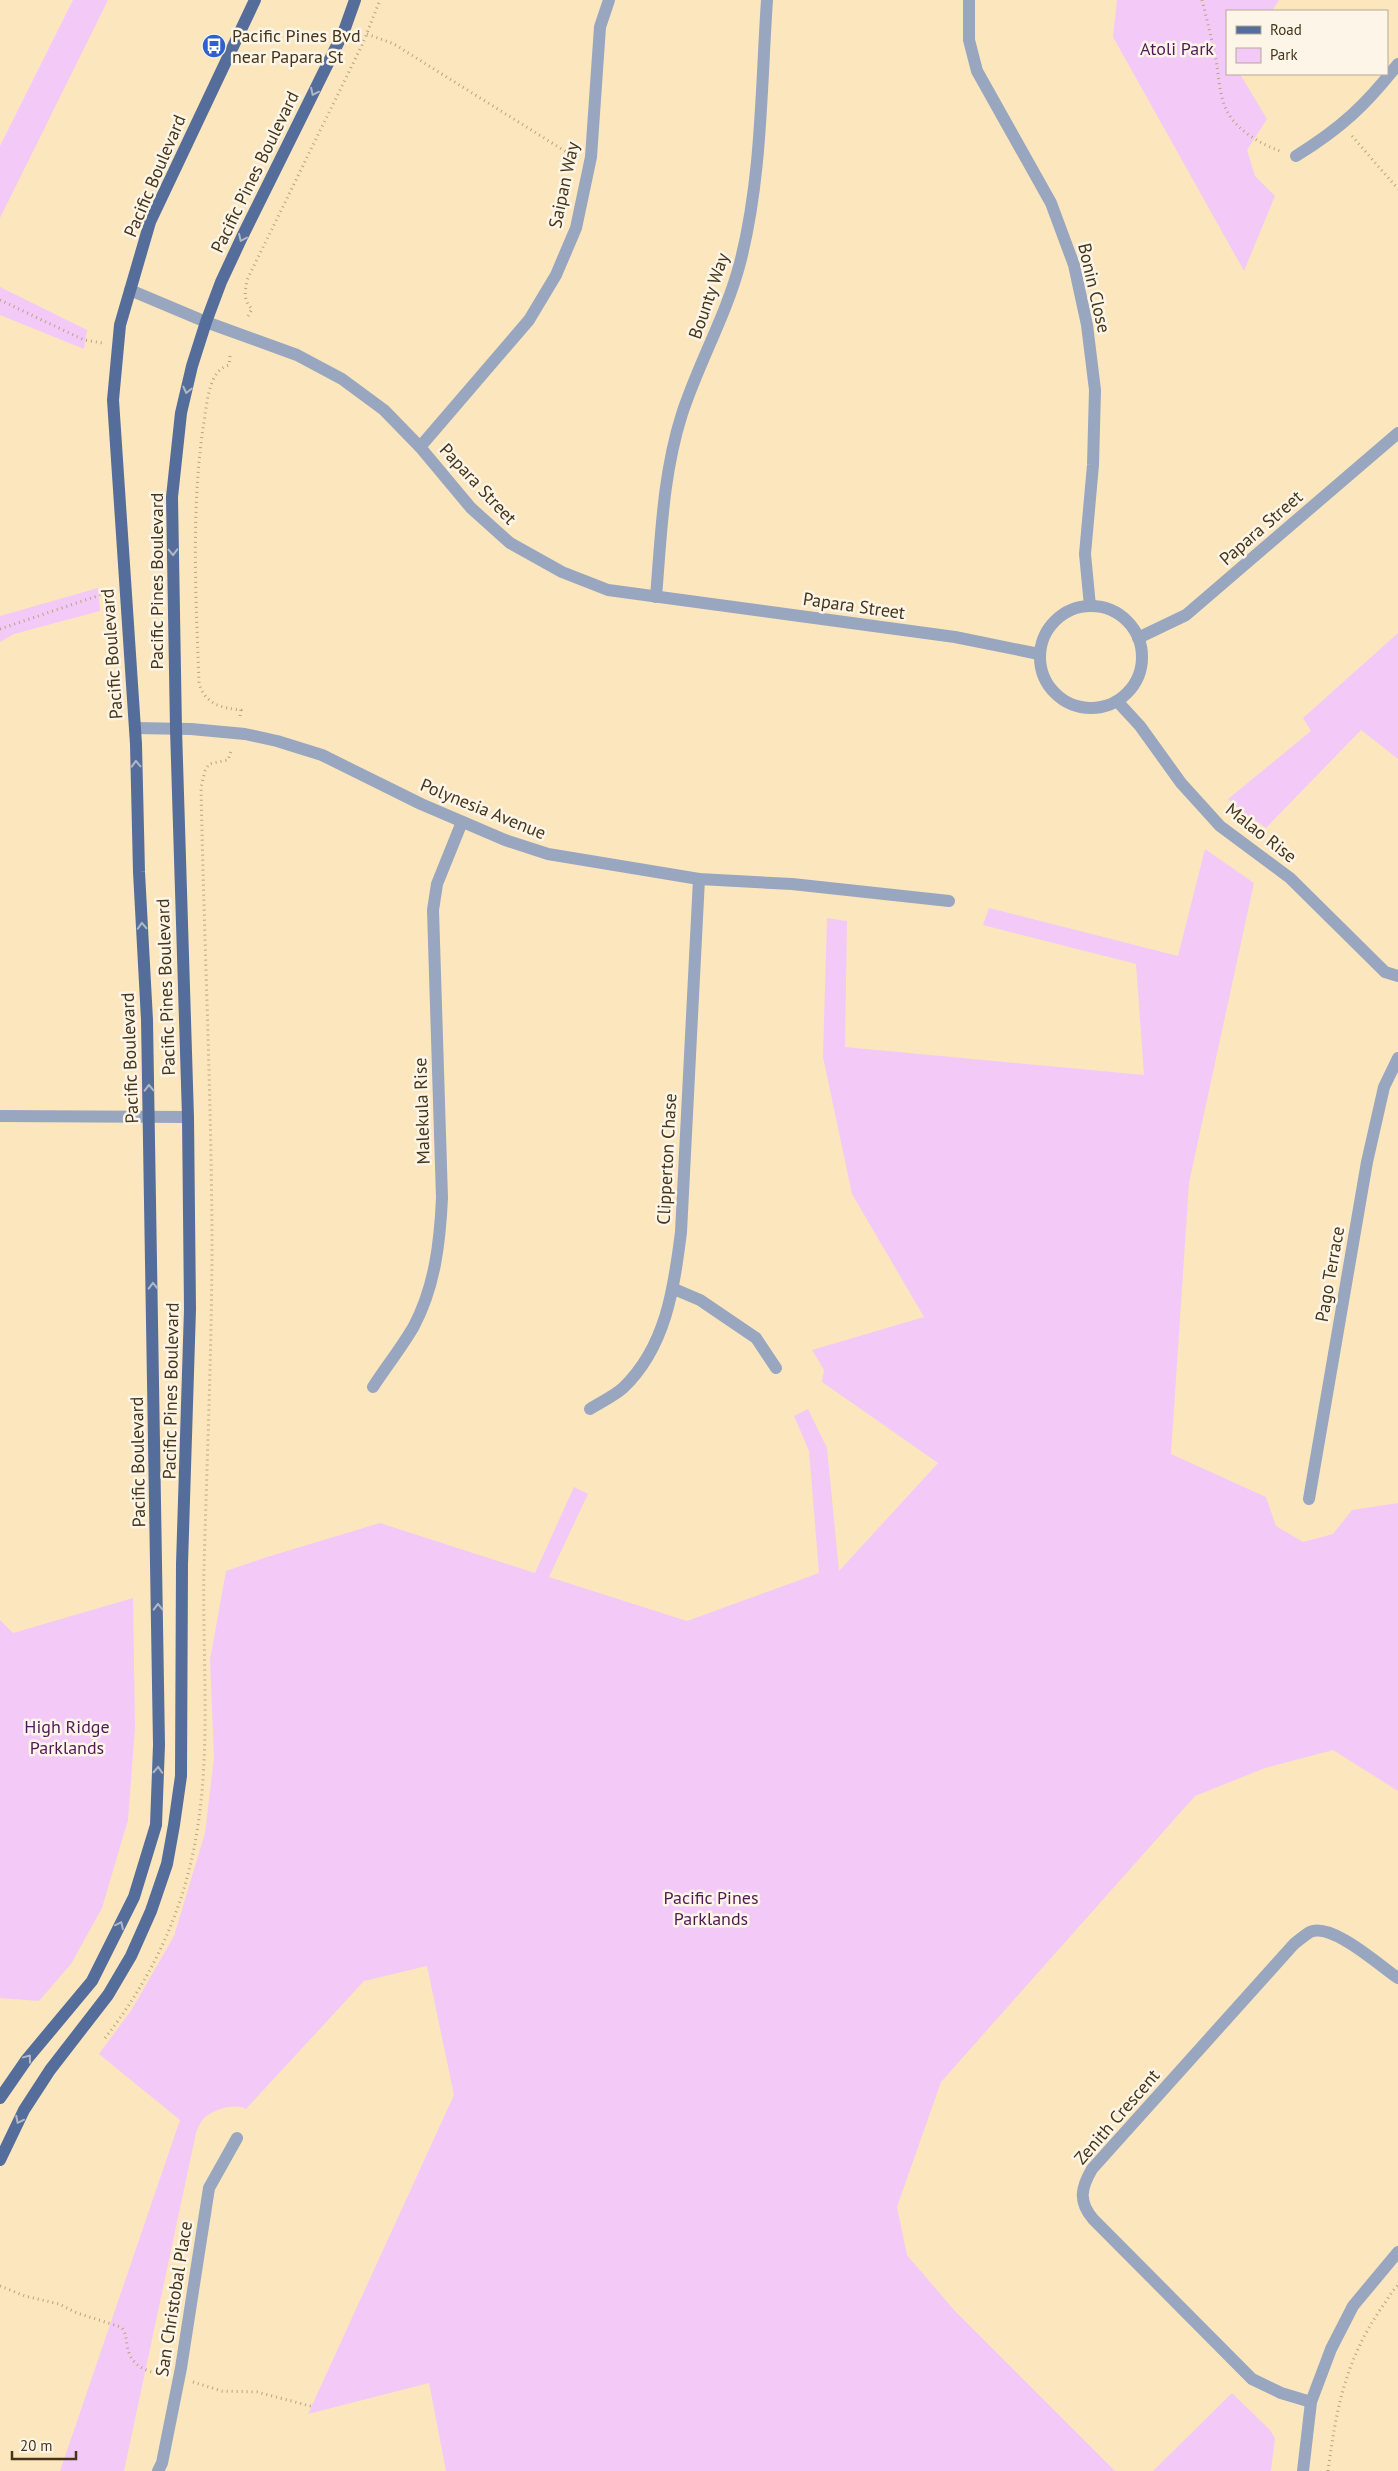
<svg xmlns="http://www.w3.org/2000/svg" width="1398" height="2471" font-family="'PT Sans',sans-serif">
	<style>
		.park { fill: #f3caf7 }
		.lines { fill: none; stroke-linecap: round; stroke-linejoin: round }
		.path { stroke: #b7a481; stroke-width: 3; stroke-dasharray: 1 4; stroke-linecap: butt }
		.minor { stroke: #98a6c0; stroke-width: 12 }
		.tertiary { stroke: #98a6c0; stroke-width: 12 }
		.primary { stroke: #556d9b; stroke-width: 12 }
		.oneway { stroke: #b1b8c5 }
		.labels { text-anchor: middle; stroke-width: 5; stroke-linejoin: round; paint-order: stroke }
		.poi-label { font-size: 18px; fill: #45361a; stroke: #fcf5e8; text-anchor: start }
		.park-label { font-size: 18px; fill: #521959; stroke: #fcf5e8 }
		.street-label { font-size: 18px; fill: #45361a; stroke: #fcf5e8 }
	</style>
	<rect width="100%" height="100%" fill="#fce6be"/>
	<g class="park">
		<polygon points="73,0 108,0 0,218 0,146"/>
		<polygon points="1117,0 1279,0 1272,11 1227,11 1227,74 1240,74 1267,119 1247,150 1255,176 1275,196 1244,271 1113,37"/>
		<polygon points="0,287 87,330 84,349 0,315"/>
		<polygon points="98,588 100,611 14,634 0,642 0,616"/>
		<polygon points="1398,633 1398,759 1361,730 1266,828 1236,807 1228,799 1311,731 1303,718"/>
		<path d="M1205,849L1254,883L1189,1183L1171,1454L1266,1497L1276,1526L1303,1542L1333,1534L1352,1510L1398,1503V1791L1333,1750L1265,1768L1195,1796L941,2082L897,2207L907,2255L954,2310L1115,2471H446L429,2383L308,2414L454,2095L427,1966L364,1981L246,2109C234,2103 215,2109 204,2118C200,2122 198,2128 196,2133L124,2471H60L180,2120L99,2054L132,2009L174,1936L205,1833L214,1758L210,1660L226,1571L267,1557L380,1523L535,1573L574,1487L588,1494L549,1577L687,1621L819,1573L809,1451L794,1416L808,1409L827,1448L839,1571L938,1463L822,1382L824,1370L812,1350L924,1317L852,1194L823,1057L827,918L847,921L845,1047L1144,1075L1136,964L983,925L989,908L1178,956Z"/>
		<polygon points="133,1598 135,1728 128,1820 102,1908 71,1964 39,2001 0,1998 0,1620 13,1633"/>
		<polygon points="1232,2393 1270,2430 1275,2438 1271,2471 1153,2471"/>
	</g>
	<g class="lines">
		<g class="path">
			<path d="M1202,0C1207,20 1212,40 1216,60C1219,77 1219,97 1228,113C1238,131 1261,144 1280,151"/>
			<polyline points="367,34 394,44 568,153 575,154"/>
			<polyline points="1352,136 1398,189"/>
			<polyline points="0,300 84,340 103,343"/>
			<path d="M248,316L252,309C243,300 245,292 247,280L363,43L380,0"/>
			<path d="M230,356L229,365C223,367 219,370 215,376C207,390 206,412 203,428C191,513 196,598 199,683C205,704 221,708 241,710L240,716"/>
			<polyline points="0,629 100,595 111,594"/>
			<path d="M105,2038C150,1981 182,1914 195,1843C212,1751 202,1660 204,1568C207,1457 212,1346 212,1235C211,1085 204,936 201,787L205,771L209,764L228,760L231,751"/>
			<path d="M0,2286L25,2296L59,2304L77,2313L121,2327C126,2332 126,2338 127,2345C130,2365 144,2371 163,2375"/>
			<polyline points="193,2382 222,2391 257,2392 314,2407"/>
			<path d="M1328,2471C1336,2410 1345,2362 1380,2310C1386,2302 1391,2292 1398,2285"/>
		</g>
		<g class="minor">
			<polyline points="969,0 969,40 977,71 1051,203 1074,265 1087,325 1095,390 1093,465 1085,554 1090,606"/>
			<path d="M1296,156C1341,128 1365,106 1398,64"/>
			<polyline points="130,290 206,322 297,355 342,379 384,410 420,447 471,508 510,543 562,572 608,590 955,637 1039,654"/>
			<polyline points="420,447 529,320 556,275 576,228 591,157 600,27 609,0"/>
			<path d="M656,597C661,536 663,473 682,414C699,362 726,316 740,263C762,178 761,87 767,0"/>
			<circle cx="1091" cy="657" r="51"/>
			<polyline points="1138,638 1186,615 1398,433"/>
			<polyline points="1117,701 1140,726 1181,783 1220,826 1290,878 1385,972 1398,976"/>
			<polyline points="135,728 191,729 245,734 277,741 322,755 421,804 505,840 548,854 699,879 792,884 949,901"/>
			<polyline points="0,1116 188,1117"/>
			<polyline points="674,1289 700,1300 756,1338 776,1368"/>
			<path d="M373,1387C386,1367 402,1347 414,1326C435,1286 440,1242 442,1198L433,910L437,884L462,822"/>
			<path d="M590,1409C601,1402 614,1396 623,1388C666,1347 674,1288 681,1232L699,879"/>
			<polyline points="1309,1499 1367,1162 1384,1087 1398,1058"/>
			<path d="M1311,2402L1281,2393L1252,2379L1093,2219C1078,2201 1081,2188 1092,2169L1294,1944C1299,1940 1305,1935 1310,1932C1332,1922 1380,1966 1398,1978"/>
			<polyline points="158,2471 162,2463 181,2368 209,2188 237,2138"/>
		</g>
		<polyline class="tertiary" points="1303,2471 1311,2402 1331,2349 1353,2306 1398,2252"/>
		<g class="primary">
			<polyline points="0,2098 27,2059 92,1981 134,1897 156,1825 159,1745 147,1020 139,872 136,744 113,400 120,325 150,222 255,0"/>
			<polyline points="0,2160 24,2110 50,2070 108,1995 131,1956 151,1911 167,1864 174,1825 181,1776 182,1564 190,1309 188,1117 176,729 172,497 181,413 192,366 206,322 221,282 242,237 344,31 355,0"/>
		</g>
	</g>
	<defs><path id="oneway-chevron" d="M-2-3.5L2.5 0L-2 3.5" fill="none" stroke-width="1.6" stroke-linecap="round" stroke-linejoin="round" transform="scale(1.25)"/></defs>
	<g class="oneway">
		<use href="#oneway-chevron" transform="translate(314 92) rotate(116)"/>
		<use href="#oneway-chevron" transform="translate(242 238) rotate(115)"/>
		<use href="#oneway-chevron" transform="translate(187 390) rotate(103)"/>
		<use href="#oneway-chevron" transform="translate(173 552) rotate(89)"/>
		<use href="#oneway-chevron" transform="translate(136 764) rotate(-92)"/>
		<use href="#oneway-chevron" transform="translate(142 926) rotate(-93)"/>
		<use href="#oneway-chevron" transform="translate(149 1088) rotate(-91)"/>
		<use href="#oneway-chevron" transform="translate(153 1286) rotate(-91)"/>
		<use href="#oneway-chevron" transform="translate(158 1607) rotate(-91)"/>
		<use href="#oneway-chevron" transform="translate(158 1770) rotate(-87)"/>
		<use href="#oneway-chevron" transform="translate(120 1925) rotate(-64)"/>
		<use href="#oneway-chevron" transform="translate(28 2058) rotate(-53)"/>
		<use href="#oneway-chevron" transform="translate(19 2120) rotate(117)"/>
	</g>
	<defs>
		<g id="bus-disc" transform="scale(1.25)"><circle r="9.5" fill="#2e61d0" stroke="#fcf5e8"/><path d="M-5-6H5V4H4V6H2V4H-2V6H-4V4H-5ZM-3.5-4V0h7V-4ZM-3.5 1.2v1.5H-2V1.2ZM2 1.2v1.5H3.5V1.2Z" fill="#fff"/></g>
	</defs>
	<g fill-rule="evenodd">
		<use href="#bus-disc" x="214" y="46"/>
	</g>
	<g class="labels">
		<g class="poi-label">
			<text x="232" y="42">Pacific Pines Bvd<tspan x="232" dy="21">near Papara St</tspan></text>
		</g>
		<g class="park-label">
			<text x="1177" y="55">Atoli Park</text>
			<text x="67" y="1733">High Ridge<tspan x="67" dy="21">Parklands</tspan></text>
			<text x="711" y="1904">Pacific Pines<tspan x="711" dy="21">Parklands</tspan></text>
		</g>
		<g class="street-label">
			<text transform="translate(255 172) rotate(-64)" y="6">Pacific Pines Boulevard</text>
			<text transform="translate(155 176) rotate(-67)" y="6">Pacific Boulevard</text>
			<text transform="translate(564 185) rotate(-78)" y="6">Saipan Way</text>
			<text transform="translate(1094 288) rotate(77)" y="6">Bonin Close</text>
			<text transform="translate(709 296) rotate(-71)" y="6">Bounty Way</text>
			<text transform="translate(478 484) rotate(47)" y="6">Papara Street</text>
			<text transform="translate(1261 528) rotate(-41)" y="6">Papara Street</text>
			<text transform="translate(157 581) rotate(-90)" y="6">Pacific Pines Boulevard</text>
			<text transform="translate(854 606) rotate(8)" y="6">Papara Street</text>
			<text transform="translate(112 654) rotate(-94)" y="6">Pacific Boulevard</text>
			<text transform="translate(483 809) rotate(22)" y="6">Polynesia Avenue</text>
			<text transform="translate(1261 833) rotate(38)" y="6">Malao Rise</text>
			<text transform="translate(166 987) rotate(-92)" y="6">Pacific Pines Boulevard</text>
			<text transform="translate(130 1058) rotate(-92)" y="6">Pacific Boulevard</text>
			<text transform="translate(422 1111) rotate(-92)" y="6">Malekula Rise</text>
			<text transform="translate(667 1159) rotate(-87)" y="6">Clipperton Chase</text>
			<text transform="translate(1330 1274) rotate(-80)" y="6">Pago Terrace</text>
			<text transform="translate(171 1391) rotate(-89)" y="6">Pacific Pines Boulevard</text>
			<text transform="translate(138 1462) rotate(-91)" y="6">Pacific Boulevard</text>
			<text transform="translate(1117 2117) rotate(-49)" y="6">Zenith Crescent</text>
			<text transform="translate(174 2299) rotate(-81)" y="6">San Christobal Place</text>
		</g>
	</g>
	<rect x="1226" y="10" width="162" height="65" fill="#fcf5e8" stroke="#b3a996"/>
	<rect x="1236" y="26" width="25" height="8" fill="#556d9b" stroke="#b3a996"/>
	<text x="1270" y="35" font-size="15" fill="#45361a">Road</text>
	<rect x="1236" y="48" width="25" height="15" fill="#f3caf7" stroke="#b3a996"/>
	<text x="1270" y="60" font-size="15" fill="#45361a">Park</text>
	<path d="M12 2451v8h64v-8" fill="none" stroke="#45361a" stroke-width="2.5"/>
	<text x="20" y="2451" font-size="15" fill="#45361a" stroke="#fcf5e8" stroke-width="4" paint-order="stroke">20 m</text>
</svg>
